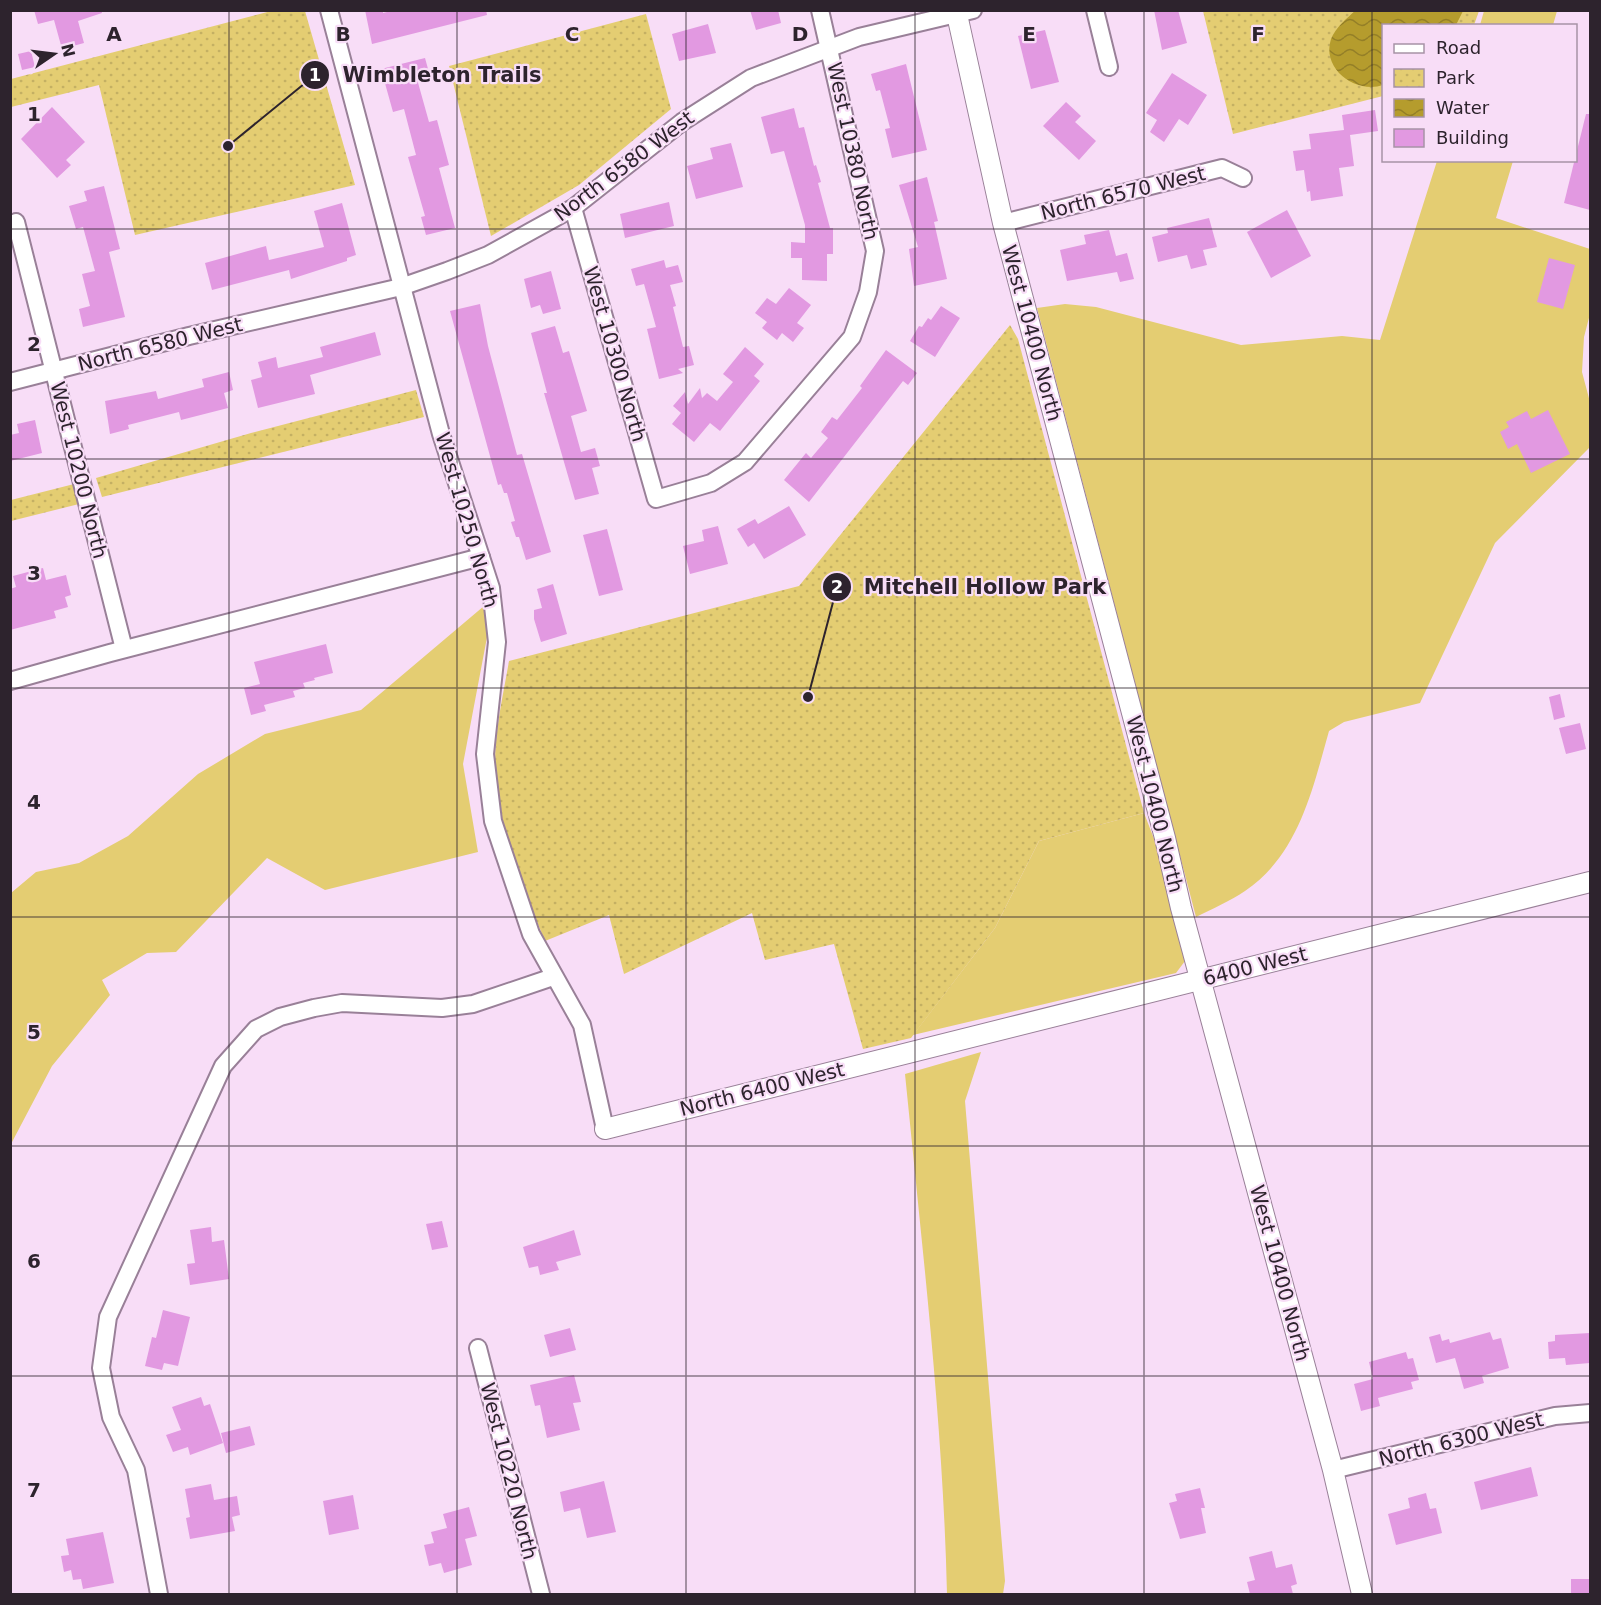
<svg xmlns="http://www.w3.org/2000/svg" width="1601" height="1605" font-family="'DejaVu Sans',sans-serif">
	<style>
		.green { fill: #e4cd72 }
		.park { fill: url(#park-dots) }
		.water { fill: url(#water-waves) }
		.building { fill: #e299e1 }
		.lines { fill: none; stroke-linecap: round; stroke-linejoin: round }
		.minor-casing { stroke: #998098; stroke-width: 20 }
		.tertiary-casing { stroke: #998098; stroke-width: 22 }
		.minor { stroke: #fff; stroke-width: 16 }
		.tertiary { stroke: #fff; stroke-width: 20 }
		.grid { fill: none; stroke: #2d232d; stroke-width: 1.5; stroke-opacity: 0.55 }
		.labels { text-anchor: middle; stroke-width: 4.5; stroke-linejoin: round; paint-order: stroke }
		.street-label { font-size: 20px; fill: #2d232d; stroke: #f8ddf7 }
		.grid-label { font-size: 20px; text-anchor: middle; font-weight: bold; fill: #2d232d; stroke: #f8ddf7; stroke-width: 4.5; stroke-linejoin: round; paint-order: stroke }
		.leader { fill: none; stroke: #2d232d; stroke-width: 2 }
		.callout-dot { fill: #2d232d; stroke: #f8ddf7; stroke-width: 2 }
		.mark-label { font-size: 18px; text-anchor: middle; font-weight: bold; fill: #fff }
		.callout-label { font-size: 21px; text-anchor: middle; font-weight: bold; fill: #2d232d; stroke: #f8ddf7; stroke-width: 4.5; stroke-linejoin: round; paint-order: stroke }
	</style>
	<defs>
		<pattern id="park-dots" width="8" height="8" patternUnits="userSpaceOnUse" patternTransform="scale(1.5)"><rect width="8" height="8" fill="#e4cd72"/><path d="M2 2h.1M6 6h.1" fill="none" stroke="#c4b063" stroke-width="1.8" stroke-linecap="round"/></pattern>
		<pattern id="water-waves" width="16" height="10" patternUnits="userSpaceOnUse" patternTransform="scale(1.5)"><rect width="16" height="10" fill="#b59c2d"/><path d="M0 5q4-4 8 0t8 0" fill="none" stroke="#947f27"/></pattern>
	</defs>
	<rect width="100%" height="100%" fill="#f8ddf7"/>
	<g class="green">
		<polygon points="1484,11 1484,10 1557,11 1553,25 1480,25"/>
		<path d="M1437,161H1513L1496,218L1590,249V314L1584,337L1582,372L1590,402V447L1495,543L1420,703L1344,722L1329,731C1312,791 1299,854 1245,891C1230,901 1212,909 1196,917L1037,308L1065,304L1096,307L1241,345L1342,336L1380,340Z"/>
		<polygon points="484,606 488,632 463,764 478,852 325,890 267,858 176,952 147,953 102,980 110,995 52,1066 11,1144 11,893 36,872 79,863 128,836 198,774 265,734 361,710"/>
		<polygon points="1144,813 1165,867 1188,957 1176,973 913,1035 995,928 1039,841"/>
		<path d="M981,1052L965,1101L1005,1581L1003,1594H947C943,1421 922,1247 905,1074Z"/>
	</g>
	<g class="park">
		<polygon points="275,10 305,11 355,185 135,235 99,85 11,107 11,79"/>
		<polygon points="1203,11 1479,11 1474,25 1384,26 1383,96 1233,134"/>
		<polygon points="646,14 671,109 579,185 491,236 449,66"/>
		<path d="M1010,325L1018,339L1144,813L1039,841L995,928L911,1038L863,1049L834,944L765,960L752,913L624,974L609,915L545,941C524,890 496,826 495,770C494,734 503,696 509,661L799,586Z"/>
		<polygon points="416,390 424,417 102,497 96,478 251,433"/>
		<polygon points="78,483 83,503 11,521 11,500"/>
	</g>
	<path class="water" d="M1356,10H1463V11L1456,25L1384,26L1383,85C1357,94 1321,70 1331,39C1336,27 1346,19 1356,10Z"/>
	<g class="building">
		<polygon points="34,10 101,10 102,13 78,21 84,43 62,49 54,20 38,24"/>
		<polygon points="365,10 383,10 383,13 395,10 486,10 487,15 372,44"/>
		<polygon points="750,10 778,10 781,23 756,30"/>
		<polygon points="1154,10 1178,10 1187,43 1162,50"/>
		<polygon points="708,24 716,53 679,61 672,34"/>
		<polygon points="1045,30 1059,82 1031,89 1018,36"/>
		<polygon points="31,51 35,67 22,70 18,54"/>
		<polygon points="425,58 430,76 417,79 429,122 437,120 449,165 439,168 455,228 426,235 421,217 425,216 408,157 416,155 404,109 393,112 381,69"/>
		<polygon points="906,64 927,150 892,158 885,129 890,128 880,90 876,91 871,74"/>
		<polygon points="1172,73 1207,95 1188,125 1179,119 1164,142 1150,132 1157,120 1146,113"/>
		<polygon points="1066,102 1081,116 1075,122 1096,141 1079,160 1043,126"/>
		<polygon points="52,107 85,142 66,160 71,165 57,178 21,139"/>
		<polygon points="794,108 799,128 804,127 814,166 816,165 821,182 818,183 830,228 833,228 833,254 827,254 827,281 802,280 802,258 791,258 791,242 805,243 805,225 784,151 771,154 761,117"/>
		<polygon points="1375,110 1378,131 1350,135 1354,166 1339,168 1343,196 1311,201 1310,191 1307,192 1304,170 1296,171 1293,151 1311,149 1309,134 1344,130 1342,115"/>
		<polygon points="1586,114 1590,114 1590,210 1564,203"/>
		<polygon points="731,143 743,187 696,199 687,166 713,159 710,148"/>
		<polygon points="927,177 938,221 934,222 947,279 914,286 909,249 918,247 899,185"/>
		<polygon points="104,186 120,249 109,252 125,317 83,327 79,309 90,306 82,274 95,271 83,227 76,229 69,206 87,201 84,191"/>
		<polygon points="669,202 674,226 625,238 620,214"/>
		<polygon points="342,203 356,255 347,258 347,261 291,279 289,270 212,290 205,263 266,246 269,260 324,247 314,211"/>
		<polygon points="1287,210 1311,256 1271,278 1247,232"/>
		<polygon points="1209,218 1217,247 1203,250 1207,265 1191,269 1187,255 1158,262 1152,237 1168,233 1167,228"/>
		<polygon points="1109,230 1116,256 1127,253 1134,279 1120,282 1117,272 1067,281 1060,250 1086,244 1084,235"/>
		<polygon points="1549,258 1575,265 1563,309 1537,302"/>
		<polygon points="664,260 666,268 678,265 683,282 670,285 676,306 673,307 683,347 689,346 694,365 678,369 683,373 659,379 647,329 656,327 644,284 636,286 631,269"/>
		<polygon points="551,271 561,309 543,314 540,305 531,308 524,279"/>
		<polygon points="789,288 811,305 797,323 804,328 793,342 782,333 777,340 762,328 767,322 755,313 767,298 776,304"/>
		<polygon points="480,304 488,346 517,455 522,454 551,552 526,560 519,537 516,537 511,522 515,521 507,493 504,493 501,484 498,485 450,311"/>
		<polygon points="941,306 960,318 935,357 910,341 919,326 922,327 928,318 931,320"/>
		<polygon points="555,326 563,353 569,351 587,411 571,416 581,452 595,448 600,466 592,468 599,494 575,500 544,393 547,393 531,333"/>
		<polygon points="375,332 381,355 310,375 315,394 258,408 251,380 262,377 258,362 276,357 278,368 323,357 320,347"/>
		<polygon points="745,347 764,364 754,376 760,381 720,431 710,423 694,442 672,424 681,413 673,406 685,392 688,404 700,388 702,398 707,393 717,401 733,382 723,374"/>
		<polygon points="886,350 917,373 908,385 903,381 809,502 784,480 806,453 811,458 828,438 821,432 832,417 837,420 862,388 860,386"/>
		<polygon points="229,372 233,390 224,393 228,408 181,420 179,412 128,425 129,429 110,434 105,401 156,391 158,399 204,387 202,379"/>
		<polygon points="1548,410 1570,454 1531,473 1517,444 1508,449 1500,432 1509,427 1506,422 1527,411 1531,419"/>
		<polygon points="35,420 42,453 10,461 10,435 19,433 17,424"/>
		<polygon points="789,506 806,535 764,559 754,543 748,547 737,529 755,519 758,524"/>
		<polygon points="718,526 728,564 690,574 683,546 704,541 702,530"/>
		<polygon points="607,529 623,590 599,596 583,535"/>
		<polygon points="43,568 46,580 66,575 71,595 65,597 68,607 54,611 56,618 10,630 10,589 16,587 13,576"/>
		<polygon points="553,584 567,634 541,642 534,619 534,610 542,608 537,589"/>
		<polygon points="326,644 333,673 314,678 315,680 303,683 305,688 293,691 295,697 264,705 266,711 251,715 244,688 260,684 254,662"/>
		<polygon points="1560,694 1565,717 1554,720 1549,697"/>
		<polygon points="1580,723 1586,749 1566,754 1559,728"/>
		<polygon points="442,1221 448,1247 432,1250 426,1224"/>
		<polygon points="211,1227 212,1242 224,1240 229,1279 190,1285 187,1264 195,1263 190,1230"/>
		<polygon points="574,1230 581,1255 556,1262 559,1270 540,1275 538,1266 529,1268 523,1247"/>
		<polygon points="163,1310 190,1317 178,1366 164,1363 162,1370 145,1366 152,1337 156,1338"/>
		<polygon points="570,1328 576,1350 550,1357 544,1335"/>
		<polygon points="1490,1332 1493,1340 1501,1338 1509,1368 1482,1376 1484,1383 1464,1389 1455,1358 1436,1363 1429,1337 1440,1334 1442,1341 1449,1339 1450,1343"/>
		<polygon points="1590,1333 1590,1363 1566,1365 1565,1358 1549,1359 1548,1342 1555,1341 1555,1335"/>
		<polygon points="1406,1352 1408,1359 1413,1358 1419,1380 1411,1382 1413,1389 1378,1398 1380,1406 1361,1411 1354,1384 1373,1379 1369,1362"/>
		<polygon points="574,1375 581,1402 573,1403 580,1430 547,1438 540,1405 535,1406 530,1385"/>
		<polygon points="201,1397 204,1406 210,1404 223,1443 190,1455 188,1447 173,1452 166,1435 181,1430 172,1407"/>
		<polygon points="250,1426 255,1445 226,1453 221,1433"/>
		<polygon points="1531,1467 1538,1496 1481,1510 1474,1482"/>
		<polygon points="604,1481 616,1532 587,1538 580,1508 564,1512 560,1492"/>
		<polygon points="211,1484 214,1500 237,1496 240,1515 232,1517 235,1531 190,1539 186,1518 190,1517 185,1489"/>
		<polygon points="1200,1488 1205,1508 1201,1508 1206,1533 1180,1539 1169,1503 1177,1501 1175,1494"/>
		<polygon points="1426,1493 1430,1509 1436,1508 1442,1533 1396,1545 1388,1514 1410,1508 1408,1498"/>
		<polygon points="353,1495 359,1529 329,1535 323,1501"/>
		<polygon points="469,1507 477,1536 465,1539 472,1565 444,1573 441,1563 429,1566 424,1545 434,1543 431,1532 447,1528 443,1514"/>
		<polygon points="103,1532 114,1583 83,1589 81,1579 73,1580 71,1570 64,1572 61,1556 69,1555 66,1539"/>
		<polygon points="1272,1551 1276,1568 1292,1564 1297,1584 1291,1586 1293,1594 1250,1594 1247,1582 1255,1580 1249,1557"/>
		<rect x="1571" y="1579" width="19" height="15"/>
	</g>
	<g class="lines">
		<g class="minor-casing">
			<g id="minor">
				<polyline points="329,10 441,434 491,588 497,642 485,754 493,821 531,934 582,1025 605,1129"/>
				<polyline points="1095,10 1109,67"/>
				<polyline points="573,208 656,499 711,483 745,462 852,337 868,292 875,251 820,10"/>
				<polyline points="16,222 124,649"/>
				<polyline points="1003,223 1222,168 1243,178"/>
				<polyline points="10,382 189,336 401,287 447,271 488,255 573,208 682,122 751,78 859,37 973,10"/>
				<polyline points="10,681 110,653 481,557"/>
				<polyline points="478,1348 541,1594"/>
				<polyline points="1333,1470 1555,1416 1590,1413"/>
				<polyline points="159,1594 136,1470 111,1417 101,1368 108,1317 223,1066 256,1029 280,1017 314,1008 342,1003 442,1008 473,1004 553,977"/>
			</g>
		</g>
		<g class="tertiary-casing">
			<g id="tertiary">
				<polyline points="956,10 1003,223 1165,838 1181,908 1333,1470 1362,1594"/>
				<polyline points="605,1129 1590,882"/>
			</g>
		</g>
		<use href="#minor" class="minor"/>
		<use href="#tertiary" class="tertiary"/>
	</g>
	<path class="grid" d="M229,10V1594M457,10V1594M686,10V1594M915,10V1594M1144,10V1594M1372,10V1594M10,229H1590M10,459H1590M10,688H1590M10,917H1590M10,1146H1590M10,1376H1590"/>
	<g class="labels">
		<g class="street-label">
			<text transform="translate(853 151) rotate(78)" y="7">West 10380 North</text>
			<text transform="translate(624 166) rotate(-37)" y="7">North 6580 West</text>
			<text transform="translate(1123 193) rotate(-14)" y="7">North 6570 West</text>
			<text transform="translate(1032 333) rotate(75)" y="7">West 10400 North</text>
			<text transform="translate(160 344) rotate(-14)" y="7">North 6580 West</text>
			<text transform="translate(615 354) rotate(74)" y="7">West 10300 North</text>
			<text transform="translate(79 470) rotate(76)" y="7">West 10200 North</text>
			<text transform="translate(467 520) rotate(74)" y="7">West 10250 North</text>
			<text transform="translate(1155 804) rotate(76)" y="7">West 10400 North</text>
			<text transform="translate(1255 966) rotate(-14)" y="7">6400 West</text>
			<text transform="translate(762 1089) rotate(-14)" y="7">North 6400 West</text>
			<text transform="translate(1280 1273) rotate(75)" y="7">West 10400 North</text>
			<text transform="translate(1461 1439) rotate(-14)" y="7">North 6300 West</text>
			<text transform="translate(509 1471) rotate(76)" y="7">West 10220 North</text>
		</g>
	</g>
	<g class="grid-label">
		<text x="114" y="41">A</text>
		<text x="343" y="41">B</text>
		<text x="572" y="41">C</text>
		<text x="800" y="41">D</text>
		<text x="1029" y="41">E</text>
		<text x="1258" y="41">F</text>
		<text x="34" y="121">1</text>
		<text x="34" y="351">2</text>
		<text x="34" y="580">3</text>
		<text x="34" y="809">4</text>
		<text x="34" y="1039">5</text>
		<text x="34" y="1268">6</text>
		<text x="34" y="1497">7</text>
	</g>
	<path class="leader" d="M228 146L315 75M808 697L837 587"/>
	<g class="callout-dot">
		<circle cx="228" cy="146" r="6"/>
		<circle cx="808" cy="697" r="6"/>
		<circle cx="315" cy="75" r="15"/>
		<circle cx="837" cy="587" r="15"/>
	</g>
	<g class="mark-label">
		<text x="315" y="81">1</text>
		<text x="837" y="593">2</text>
	</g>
	<g class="callout-label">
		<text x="442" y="82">Wimbleton Trails</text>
		<text x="985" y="594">Mitchell Hollow Park</text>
	</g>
	<rect width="1601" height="1605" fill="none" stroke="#2d232d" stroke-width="24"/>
	<rect x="1382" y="24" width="195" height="138" fill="#f8ddf7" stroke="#a793a6" stroke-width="1.5"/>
	<rect x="1394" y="44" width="30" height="9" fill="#ffffff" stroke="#a793a6" stroke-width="1.5"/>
	<text x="1436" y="54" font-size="18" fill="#2d232d">Road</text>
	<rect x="1394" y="69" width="30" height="18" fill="url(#park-dots)" stroke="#a793a6" stroke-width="1.5"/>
	<text x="1436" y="84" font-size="18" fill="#2d232d">Park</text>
	<rect x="1394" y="99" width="30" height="18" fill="url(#water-waves)" stroke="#a793a6" stroke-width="1.5"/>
	<text x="1436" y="114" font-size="18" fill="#2d232d">Water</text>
	<rect x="1394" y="129" width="30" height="18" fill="#e299e1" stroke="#a793a6" stroke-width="1.5"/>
	<text x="1436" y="144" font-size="18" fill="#2d232d">Building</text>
	<g transform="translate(54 54) rotate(76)" stroke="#f8ddf7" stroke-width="4.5" paint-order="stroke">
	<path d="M0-4.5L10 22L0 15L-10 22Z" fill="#2d232d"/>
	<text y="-9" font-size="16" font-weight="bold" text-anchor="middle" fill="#2d232d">N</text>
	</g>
</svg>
